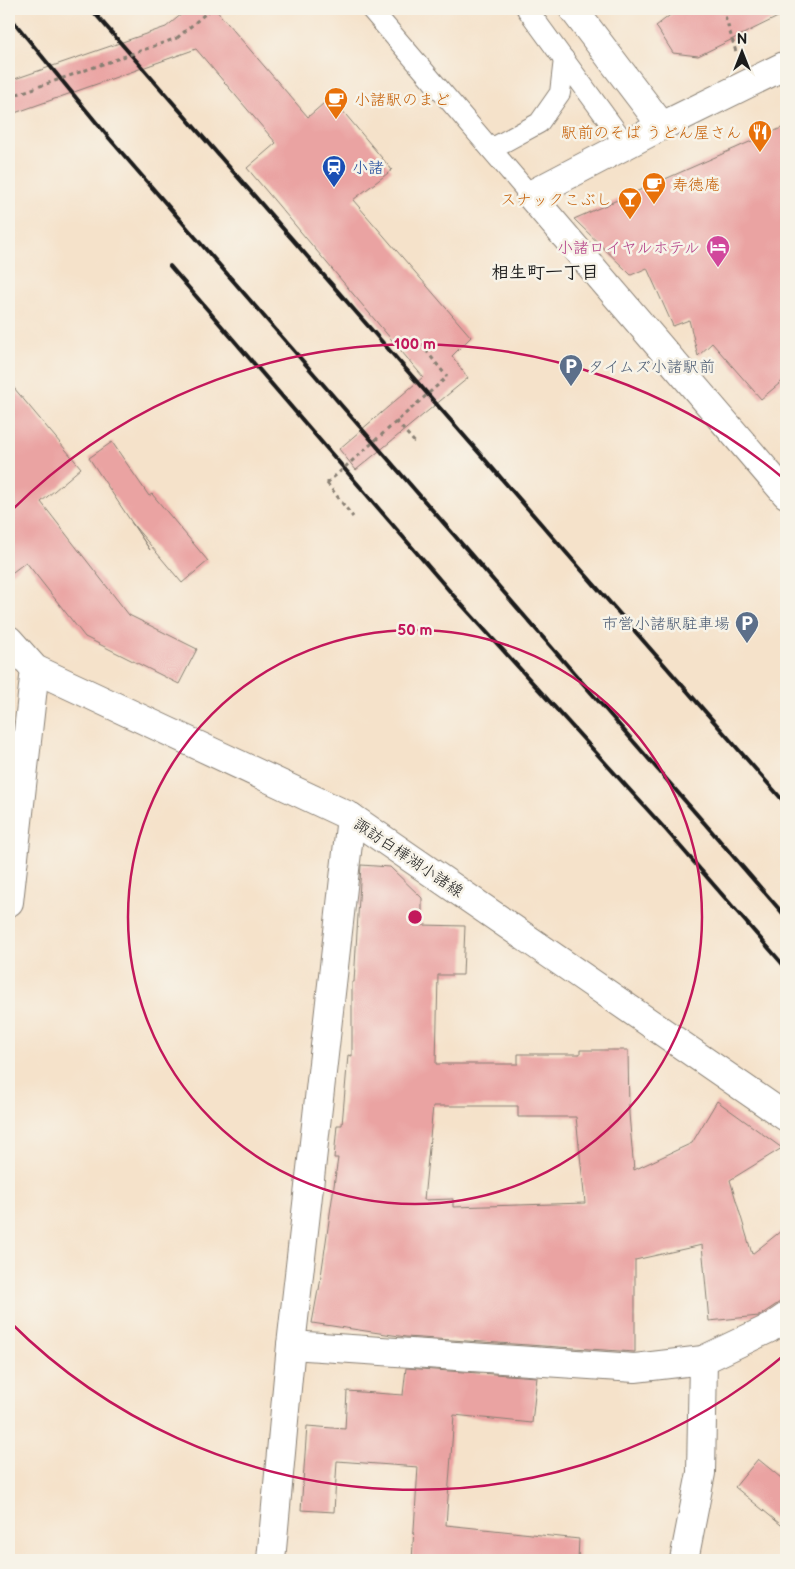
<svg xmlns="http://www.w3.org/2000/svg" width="795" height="1569" font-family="'Balsamiq Sans','Klee One',sans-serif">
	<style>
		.building { fill: #eaa3a2; fill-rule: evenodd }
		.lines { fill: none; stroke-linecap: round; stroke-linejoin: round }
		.lane-casing { stroke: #887f73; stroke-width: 22 }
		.street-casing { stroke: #887f73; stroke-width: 30 }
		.secondary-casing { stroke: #887f73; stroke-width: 30 }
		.primary-casing { stroke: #887f73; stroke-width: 30 }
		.path { stroke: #887f73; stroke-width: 3; stroke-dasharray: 4 4; stroke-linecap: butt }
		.lane { stroke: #fff; stroke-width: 20 }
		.street { stroke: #fff; stroke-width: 28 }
		.secondary { stroke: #fff; stroke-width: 28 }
		.primary { stroke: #fff; stroke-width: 28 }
		.rail { stroke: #1c1c1c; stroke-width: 4 }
		.path-bridge { stroke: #887f73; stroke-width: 3; stroke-dasharray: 4 4; stroke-linecap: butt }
		.ring { fill: none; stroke: #c2185b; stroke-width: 2.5 }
		.labels { text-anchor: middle; stroke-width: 5; stroke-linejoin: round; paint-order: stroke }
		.food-label { font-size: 16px; fill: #c56008; stroke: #f7f3e8; text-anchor: start }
		.transit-label { font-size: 16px; fill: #164399; stroke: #f7f3e8; text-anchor: start }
		.hotel-label { font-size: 16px; fill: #b23c85; stroke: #f7f3e8; text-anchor: end }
		.service-label { font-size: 16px; fill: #4e5e75; stroke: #f7f3e8; text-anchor: start }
		.street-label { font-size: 16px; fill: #1c1c1c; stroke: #f7f3e8 }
		.neighbourhood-label { font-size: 18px; font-weight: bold; fill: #1c1c1c; stroke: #f7f3e8 }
		.centre { fill: #c2185b; stroke: #f7f3e8; stroke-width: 2.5 }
		.ring-label { font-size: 15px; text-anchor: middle; font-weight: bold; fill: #c2185b; stroke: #f7f3e8; stroke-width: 5; stroke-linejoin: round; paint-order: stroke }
	</style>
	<rect width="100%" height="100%" fill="#f7f3e8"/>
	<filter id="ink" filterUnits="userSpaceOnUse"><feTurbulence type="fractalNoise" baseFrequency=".02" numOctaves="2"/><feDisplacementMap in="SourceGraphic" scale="10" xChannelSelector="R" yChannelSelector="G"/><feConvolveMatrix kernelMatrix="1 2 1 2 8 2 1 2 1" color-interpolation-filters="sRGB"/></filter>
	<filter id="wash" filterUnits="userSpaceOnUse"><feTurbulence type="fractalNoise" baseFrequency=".0096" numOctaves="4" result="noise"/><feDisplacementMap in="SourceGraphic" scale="20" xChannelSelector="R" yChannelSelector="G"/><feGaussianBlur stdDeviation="1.12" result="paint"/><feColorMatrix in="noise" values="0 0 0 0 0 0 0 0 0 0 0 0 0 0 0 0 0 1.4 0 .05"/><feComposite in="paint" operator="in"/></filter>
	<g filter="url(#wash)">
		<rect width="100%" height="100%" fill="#f5e2ca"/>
		<g id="blocks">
			<g class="building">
				<polygon points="188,9 215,9 308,117 331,97 392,170 353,200 471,337 452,356 468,378 356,470 339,449 423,377 247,168 276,143 196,49 9,115 9,81 166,27"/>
				<polygon points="678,9 786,9 786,13 698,56 673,53 656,26"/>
				<polygon points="786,126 786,378 761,399 712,343 698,356 689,320 673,326 647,268 631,275 574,219"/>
				<polygon points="9,382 81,468 41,502 129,615 197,649 179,684 85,637 26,562 9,575"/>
				<polygon points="112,442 149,496 152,494 208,561 182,583 131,522 150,550 89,458"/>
				<path d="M361,865L390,867L422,898V925L465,926L463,975H438L436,1064H518V1054H580V1050H628L629,1114L634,1170L692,1143L717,1101L782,1148L730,1180L752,1254L786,1227V1298L759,1316L709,1321L702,1245L635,1260V1352L406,1337L312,1323L318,1290H319L338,1158H334L337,1125H342L348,1055L352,1056V982H354ZM433,1106H518V1117H576L585,1203L453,1207V1199L424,1200Z"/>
				<polygon points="406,1368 537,1377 532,1423 454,1415 446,1525 579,1539 578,1560 412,1560 418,1467 337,1461 334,1512 301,1510 307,1426 345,1429 347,1391 403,1395"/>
				<polygon points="758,1459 786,1482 786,1529 735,1487"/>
			</g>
		</g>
	</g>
	<g filter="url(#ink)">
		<use href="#blocks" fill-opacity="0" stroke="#887f73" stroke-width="1"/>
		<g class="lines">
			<g class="lane-casing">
				<g id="lane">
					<polyline points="371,9 530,195"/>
					<polyline points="527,9 619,135"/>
					<polyline points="491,149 539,123 560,93 564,59"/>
				</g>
			</g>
			<g class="street-casing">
				<g id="street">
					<polyline points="573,9 662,126 530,195 786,494"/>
					<polyline points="291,1345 635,1368 703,1360 770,1328 786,1317"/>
					<polyline points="271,1560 291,1345 351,817"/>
					<polyline points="684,1560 701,1473 703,1360"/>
				</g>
			</g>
			<g class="secondary-casing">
				<g id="secondary">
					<polyline points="662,126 786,65"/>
					<polyline points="9,902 35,669"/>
				</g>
			</g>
			<g class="primary-casing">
				<polyline id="primary" points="9,640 35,669 351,817 786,1117"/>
			</g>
			<g class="path">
				<polyline points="723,9 736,52"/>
				<polyline points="177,38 211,9"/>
				<polyline points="421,344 447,377"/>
				<polyline points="396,421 417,445"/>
				<polyline points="327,483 353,517"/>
			</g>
			<use href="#lane" class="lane"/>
			<use href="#street" class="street"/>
			<use href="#secondary" class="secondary"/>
			<use href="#primary" class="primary"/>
			<g class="rail">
				<polyline points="91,9 786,804"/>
				<polyline points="9,16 109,138 786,917"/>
				<polyline points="170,266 453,595 666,830 786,968"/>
			</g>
			<g class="path-bridge">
				<polyline points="9,97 177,38"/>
				<polyline points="327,483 447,377"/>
			</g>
		</g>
	</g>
	<g class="ring">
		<circle cx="415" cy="917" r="287"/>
		<path d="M783 1356A573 573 0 0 1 10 1322M10 512A573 573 0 0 1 783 478"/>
	</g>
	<defs>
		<g id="cafe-pin" transform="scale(1.25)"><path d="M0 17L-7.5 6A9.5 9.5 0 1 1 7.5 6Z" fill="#e8710a" stroke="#f7f3e8"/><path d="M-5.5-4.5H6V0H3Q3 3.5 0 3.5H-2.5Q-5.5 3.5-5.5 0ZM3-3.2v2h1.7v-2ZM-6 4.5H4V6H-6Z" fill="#fff"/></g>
		<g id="restaurant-pin" transform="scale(1.25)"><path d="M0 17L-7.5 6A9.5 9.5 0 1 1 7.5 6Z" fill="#e8710a" stroke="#f7f3e8"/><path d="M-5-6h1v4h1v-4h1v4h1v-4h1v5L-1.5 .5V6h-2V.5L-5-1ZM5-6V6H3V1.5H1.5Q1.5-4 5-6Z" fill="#fff"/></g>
		<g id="station-pin" transform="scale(1.25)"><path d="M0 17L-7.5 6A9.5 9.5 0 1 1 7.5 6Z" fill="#1a4fb4" stroke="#f7f3e8"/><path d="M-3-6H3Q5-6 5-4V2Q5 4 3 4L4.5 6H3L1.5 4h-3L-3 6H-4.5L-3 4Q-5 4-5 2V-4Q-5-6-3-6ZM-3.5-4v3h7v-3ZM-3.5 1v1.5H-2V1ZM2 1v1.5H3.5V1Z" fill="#fff"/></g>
		<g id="bar-pin" transform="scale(1.25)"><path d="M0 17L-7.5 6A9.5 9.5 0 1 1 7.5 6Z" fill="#e8710a" stroke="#f7f3e8"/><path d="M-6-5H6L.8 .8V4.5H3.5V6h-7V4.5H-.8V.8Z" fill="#fff"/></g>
		<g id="hotel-pin" transform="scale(1.25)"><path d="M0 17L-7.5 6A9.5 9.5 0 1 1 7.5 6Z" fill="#d1479c" stroke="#f7f3e8"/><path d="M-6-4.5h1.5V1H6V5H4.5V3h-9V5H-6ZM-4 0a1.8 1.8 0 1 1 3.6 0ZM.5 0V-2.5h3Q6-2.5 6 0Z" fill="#fff"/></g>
		<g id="parking-pin" transform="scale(1.25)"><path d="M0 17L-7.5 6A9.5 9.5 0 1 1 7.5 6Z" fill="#5c6f8a" stroke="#f7f3e8"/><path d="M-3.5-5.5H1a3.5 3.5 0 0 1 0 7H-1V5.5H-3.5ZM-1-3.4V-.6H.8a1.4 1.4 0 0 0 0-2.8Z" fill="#fff"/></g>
	</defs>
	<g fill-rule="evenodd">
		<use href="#cafe-pin" x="336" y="99"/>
		<use href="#restaurant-pin" x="760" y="132"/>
		<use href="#station-pin" x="334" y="167"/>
		<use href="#cafe-pin" x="654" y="184"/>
		<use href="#bar-pin" x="630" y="199"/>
		<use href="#hotel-pin" x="718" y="247"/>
		<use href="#parking-pin" x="571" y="366"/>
		<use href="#parking-pin" x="747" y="623"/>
	</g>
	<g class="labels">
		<g class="food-label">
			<text x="354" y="105">小諸駅のまど</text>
			<text x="742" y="138" text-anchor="end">駅前のそば うどん屋さん</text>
			<text x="672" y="190">寿徳庵</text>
			<text x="612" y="205" text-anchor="end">スナックこぶし</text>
		</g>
		<g class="transit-label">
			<text x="352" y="173">小諸</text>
		</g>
		<g class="hotel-label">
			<text x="700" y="253">小諸ロイヤルホテル</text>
		</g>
		<g class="service-label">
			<text x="588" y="372">タイムズ小諸駅前</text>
			<text x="730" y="629" text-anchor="end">市営小諸駅駐車場</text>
		</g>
		<g class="street-label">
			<text transform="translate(409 857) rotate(34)" y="6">諏訪白樺湖小諸線</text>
		</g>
		<g class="neighbourhood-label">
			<text x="545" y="278">相生町一丁目</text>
		</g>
	</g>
	<circle cx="415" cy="917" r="8" class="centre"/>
	<g class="ring-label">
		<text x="415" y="349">100 m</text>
		<text x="415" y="635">50 m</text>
	</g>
	<rect width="795" height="1569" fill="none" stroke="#f7f3e8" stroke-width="30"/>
	<g transform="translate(742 52)" stroke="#f7f3e8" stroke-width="4" paint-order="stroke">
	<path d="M0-4L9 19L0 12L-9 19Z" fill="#1c1c1c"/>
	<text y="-8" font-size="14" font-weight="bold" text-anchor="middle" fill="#1c1c1c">N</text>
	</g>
</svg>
